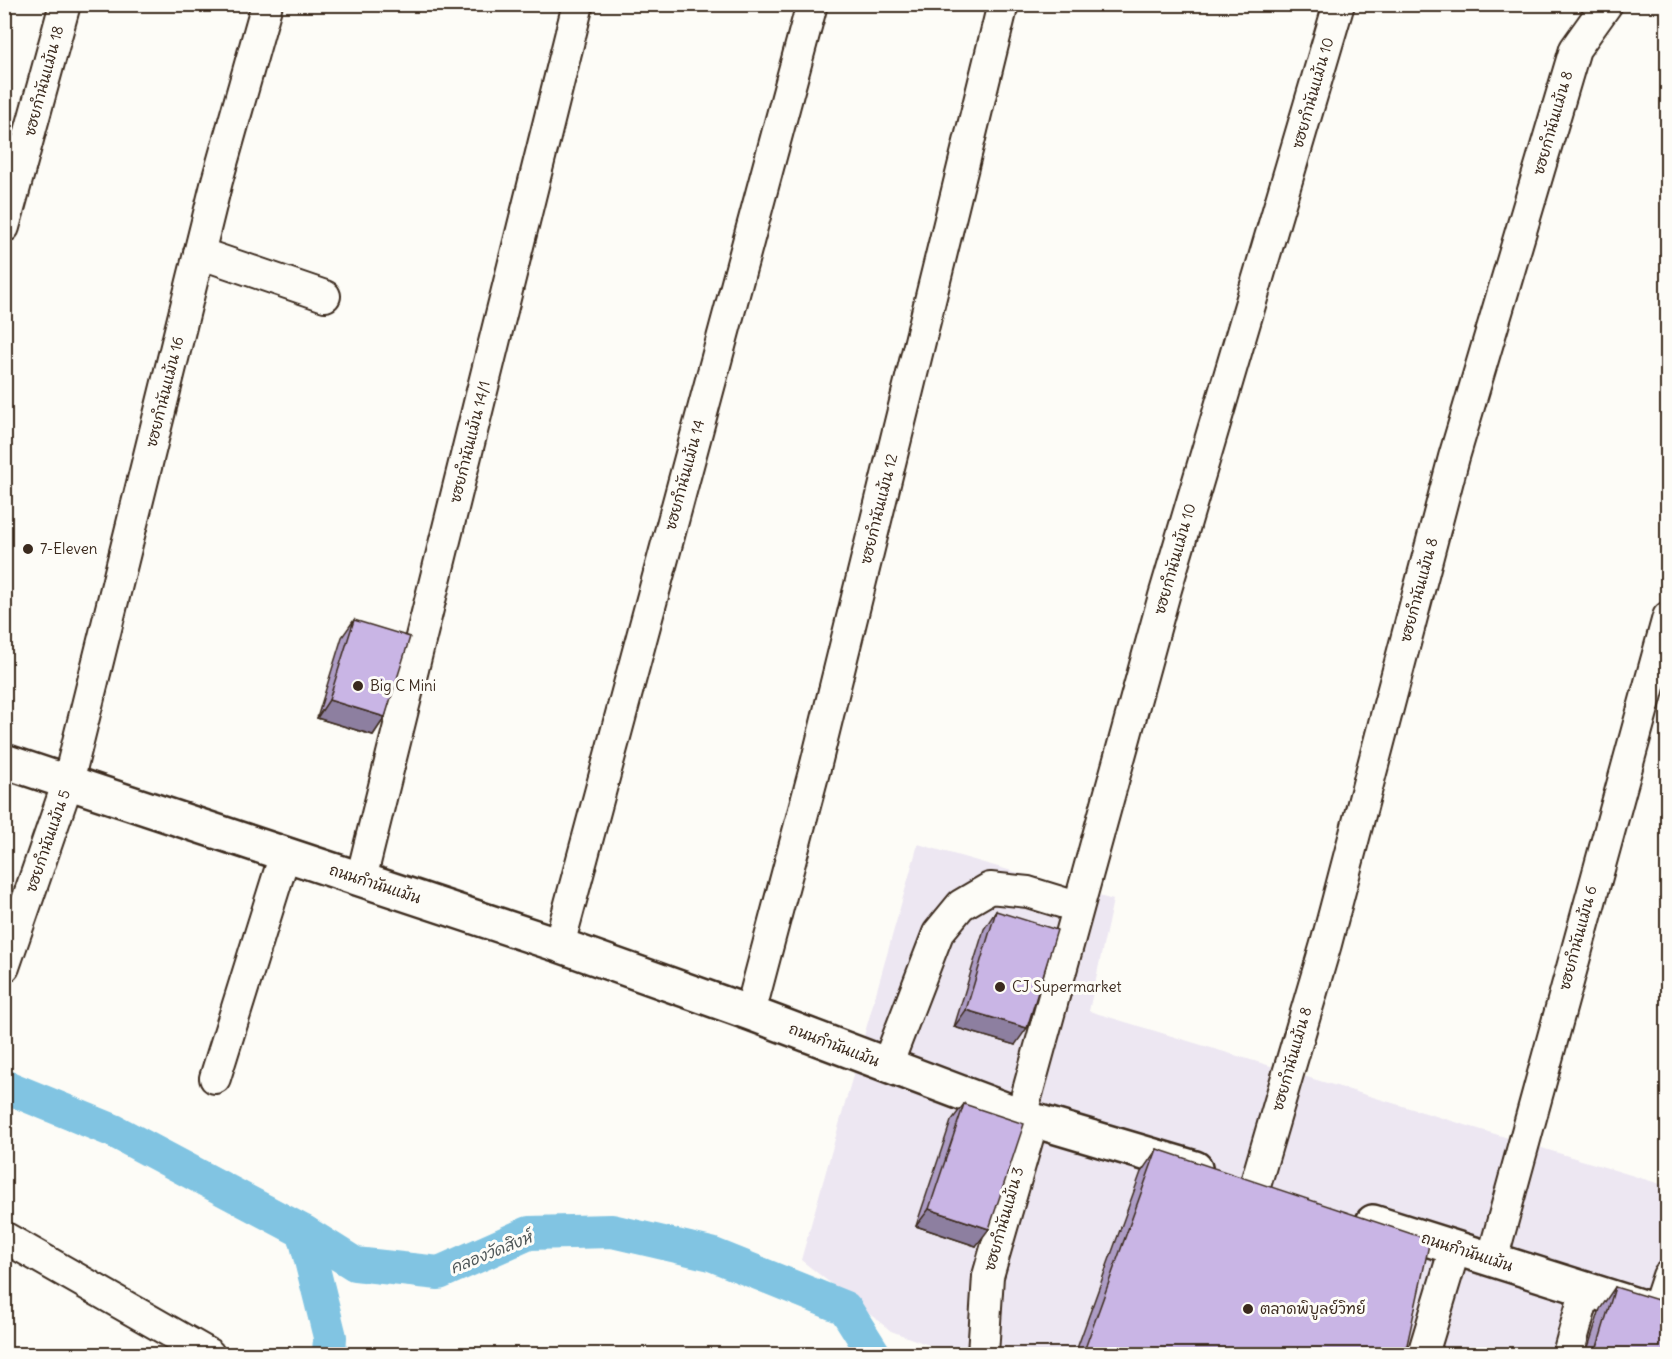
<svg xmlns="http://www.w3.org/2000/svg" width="1672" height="1359" font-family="Delius,'Playpen Sans Thai',sans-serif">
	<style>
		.built { fill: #ede7f2 }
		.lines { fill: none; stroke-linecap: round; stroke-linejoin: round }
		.canal { stroke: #81c4e2; stroke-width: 34 }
		.minor-casing { stroke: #3b2a1e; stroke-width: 34 }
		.tertiary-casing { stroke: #3b2a1e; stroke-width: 38 }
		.minor { stroke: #fdfcf7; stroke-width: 30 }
		.tertiary { stroke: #fdfcf7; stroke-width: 33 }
		.wall { fill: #ad9cc5; stroke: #3b2a1e; stroke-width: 1.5 }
		.shaded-wall { fill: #8d7fa0; stroke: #3b2a1e; stroke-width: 1.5 }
		.building { fill: #c9b5e5; stroke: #3b2a1e; stroke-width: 1.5 }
		.poi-dot { fill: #3b2a1e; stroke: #fdfcf7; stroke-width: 2 }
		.labels { text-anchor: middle; stroke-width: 6; stroke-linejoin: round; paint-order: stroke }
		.street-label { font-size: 15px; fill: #3b2a1e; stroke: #fdfcf7 }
		.poi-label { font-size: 15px; fill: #3b2a1e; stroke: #fdfcf7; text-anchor: start }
		.water-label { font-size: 16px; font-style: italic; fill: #505859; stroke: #fdfcf7 }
	</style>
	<rect width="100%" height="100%" fill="#fdfcf7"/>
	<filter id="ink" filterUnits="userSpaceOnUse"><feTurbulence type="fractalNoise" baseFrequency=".0167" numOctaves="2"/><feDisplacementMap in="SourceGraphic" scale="12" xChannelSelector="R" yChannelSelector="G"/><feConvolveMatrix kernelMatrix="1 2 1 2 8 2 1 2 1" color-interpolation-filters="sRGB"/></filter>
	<g filter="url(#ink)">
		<polygon class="built" points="918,844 1113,900 1089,1011 1667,1186 1667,1354 953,1354 891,1331 801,1260"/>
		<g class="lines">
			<g class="canal">
				<polyline points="4,1086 114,1131 304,1232 355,1264 439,1273 529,1233 612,1231 711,1254 845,1308 874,1354"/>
				<polyline points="304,1232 330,1337 329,1354"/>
			</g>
			<g class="minor-casing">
				<g id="minor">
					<polyline points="4,227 65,4"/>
					<polyline points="199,253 325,296"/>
					<polyline points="361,879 578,4"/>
					<polyline points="559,945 812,4"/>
					<polyline points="4,967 68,782 217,181 267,4"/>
					<polyline points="750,1013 815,768 1003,4"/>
					<polyline points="887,1065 938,933 961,905 990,888 1028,892 1077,907"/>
					<polyline points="215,1078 285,854"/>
					<polyline points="1021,1116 1164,596 1339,4"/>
					<polyline points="1255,1186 1326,944 1454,457 1575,49 1607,4"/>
					<polyline points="4,1237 209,1354"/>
					<polyline points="1492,1260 1668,617"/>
					<polyline points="1656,1312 1668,1276"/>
					<polyline points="983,1354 988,1276 1033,1120"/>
					<polyline points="1423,1354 1455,1248"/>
					<polyline points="1568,1354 1586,1289"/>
				</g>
			</g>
			<g class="tertiary-casing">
				<g id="tertiary">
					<polyline points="4,761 559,945 750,1013 1033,1120 1195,1168"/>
					<polyline points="1373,1222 1668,1315"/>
				</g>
			</g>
			<use href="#minor" class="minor"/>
			<use href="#tertiary" class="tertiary"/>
		</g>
		<g class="wall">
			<polygon points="354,620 385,717 373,735 317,718 342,637"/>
			<polygon points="996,911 1015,1045 954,1027 984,929"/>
			<polygon points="964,1104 976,1246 916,1226 951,1121"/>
			<polygon points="1157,1149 1405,1354 1075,1354 1141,1172"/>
			<polygon points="1615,1287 1668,1354 1586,1354 1600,1309"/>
		</g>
		<g class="shaded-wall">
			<polygon points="329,700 385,717 373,735 317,718"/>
			<polygon points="966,1010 1027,1028 1015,1045 954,1027"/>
			<polygon points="929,1209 989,1229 976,1246 916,1226"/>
		</g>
		<g class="building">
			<polygon points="354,620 410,637 385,717 329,700"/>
			<polygon points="996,911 1057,930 1027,1028 966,1010"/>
			<polygon points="964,1104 1024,1124 989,1229 929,1209"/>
			<polygon points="1157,1149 1430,1240 1405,1354 1083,1354"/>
			<polygon points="1615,1287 1668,1303 1668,1354 1595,1354"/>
		</g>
	</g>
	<g class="poi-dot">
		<circle cx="28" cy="549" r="6"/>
		<circle cx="358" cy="686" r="6"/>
		<circle cx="1000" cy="987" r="6"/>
		<circle cx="1248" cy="1309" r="6"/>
	</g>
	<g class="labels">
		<g class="street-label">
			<text transform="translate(44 81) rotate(-75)" y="5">ซฮยกำนันแม้น 18</text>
			<text transform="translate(1313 93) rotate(-74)" y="5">ซฮยกำนันแม้น 10</text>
			<text transform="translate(1553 123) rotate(-74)" y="5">ซฮยกำนันแม้น 8</text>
			<text transform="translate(165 392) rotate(-76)" y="5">ซฮยกำนันแม้น 16</text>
			<text transform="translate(470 442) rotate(-76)" y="5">ซฮยกำนันแม้น 14/1</text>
			<text transform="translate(685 475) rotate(-75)" y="5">ซฮยกำนันแม้น 14</text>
			<text transform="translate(879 509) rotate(-76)" y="5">ซฮยกำนันแม้น 12</text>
			<text transform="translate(1175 559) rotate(-74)" y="5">ซฮยกำนันแม้น 10</text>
			<text transform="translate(1419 590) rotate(-75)" y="5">ซฮยกำนันแม้น 8</text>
			<text transform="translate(48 841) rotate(-71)" y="5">ซฮยกำนันแม้น 5</text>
			<text transform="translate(375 884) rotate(18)" y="5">ถนนกำนันแม้น</text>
			<text transform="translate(1578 938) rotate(-75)" y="5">ซฮยกำนันแม้น 6</text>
			<text transform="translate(834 1045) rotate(21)" y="5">ถนนกำนันแม้น</text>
			<text transform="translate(1292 1059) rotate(-74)" y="5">ซฮยกำนันแม้น 8</text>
			<text transform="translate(1004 1219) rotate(-74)" y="5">ซฮยกำนันแม้น 3</text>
			<text transform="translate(1467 1252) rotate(18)" y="5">ถนนกำนันแม้น</text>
		</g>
		<g class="poi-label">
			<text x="40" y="554">7-Eleven</text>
			<text x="370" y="691">Big C Mini</text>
			<text x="1012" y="992">CJ Supermarket</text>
			<text x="1260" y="1314">ตลาดพิบูลย์วิทย์</text>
		</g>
		<g class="water-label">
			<text transform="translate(491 1252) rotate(-22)" y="6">คลองวัดสิงห์</text>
		</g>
	</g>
	<rect width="1672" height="1359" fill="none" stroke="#fdfcf7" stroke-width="24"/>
	<rect x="12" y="12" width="1648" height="1335" fill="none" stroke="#3b2a1e" stroke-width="2" filter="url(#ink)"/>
</svg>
